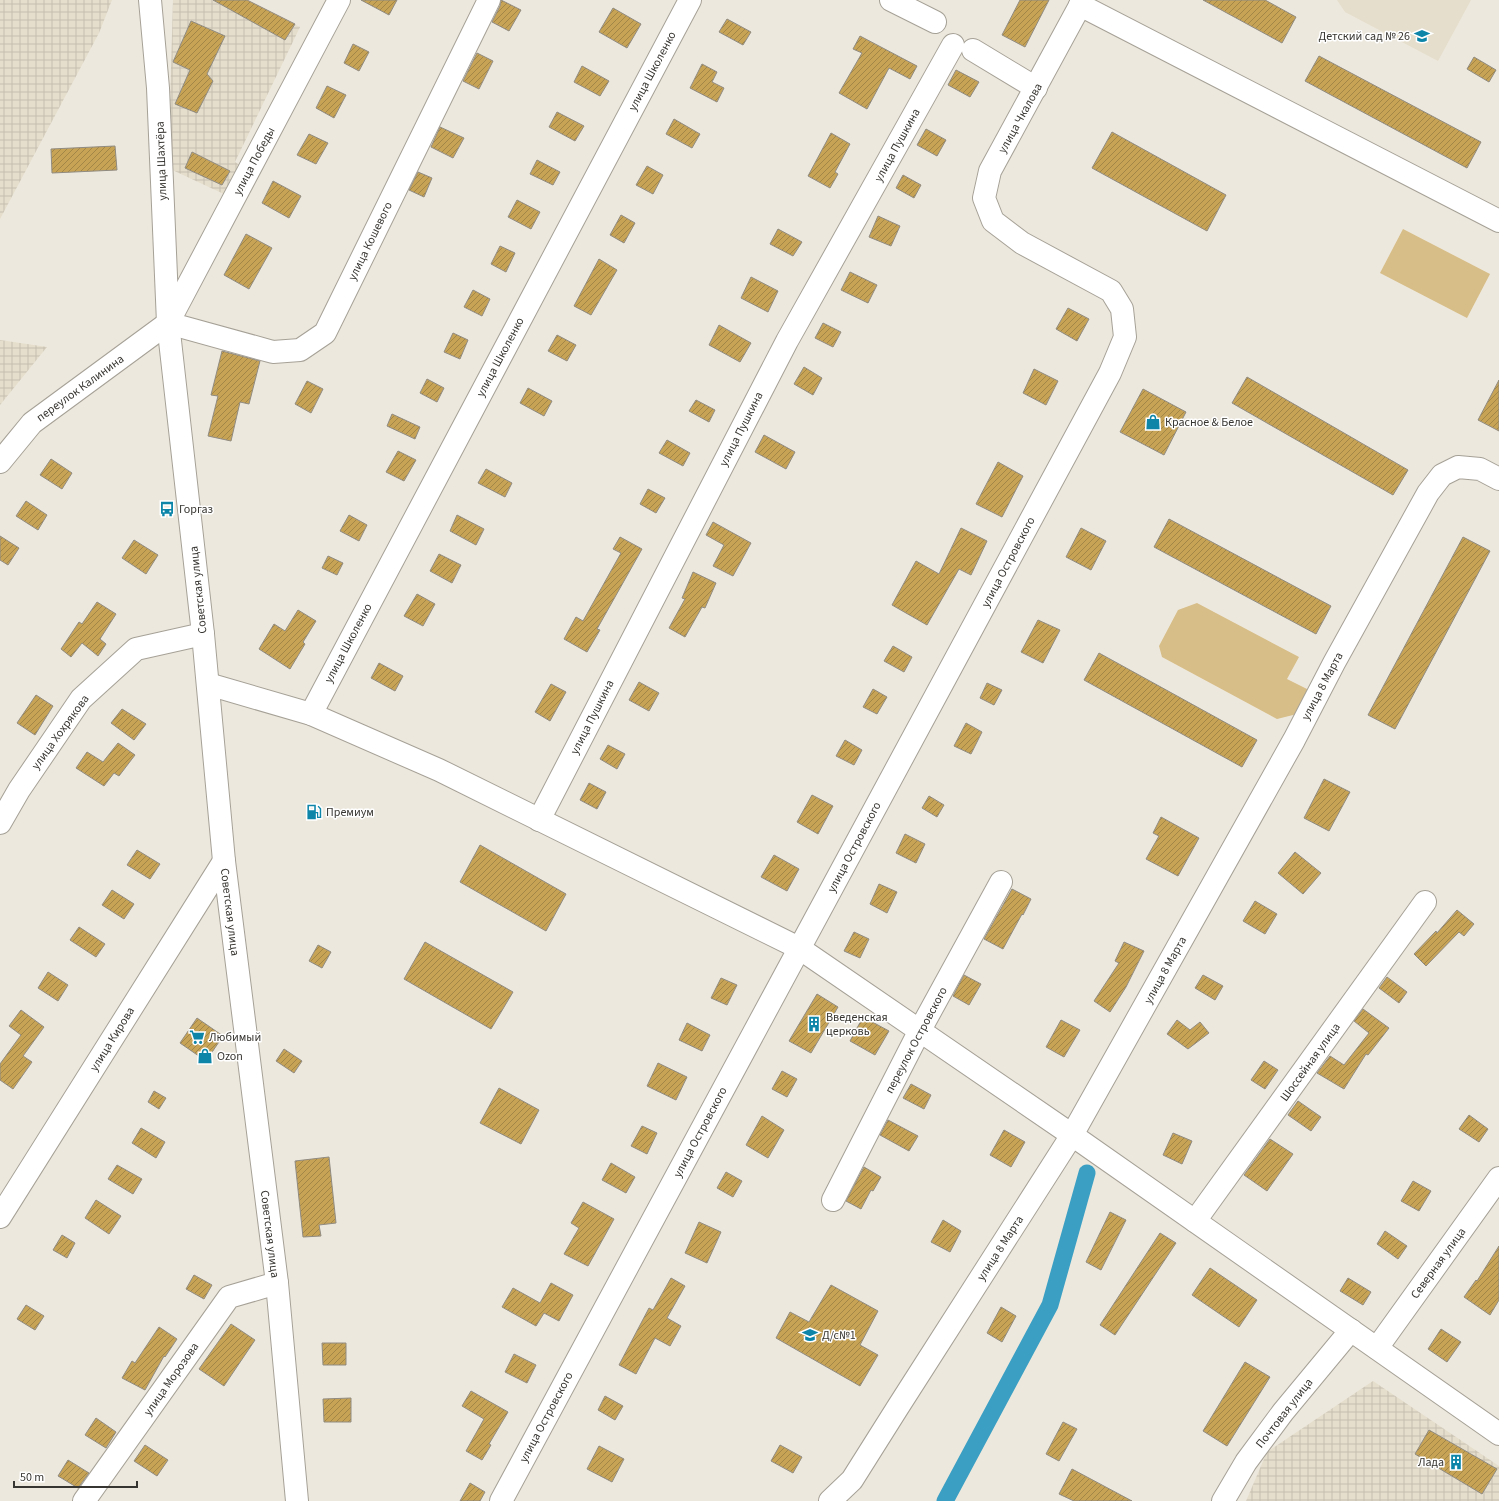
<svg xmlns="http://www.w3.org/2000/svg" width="1499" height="1501" font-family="'Source Sans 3',sans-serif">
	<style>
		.built { fill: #e5decc }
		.industrial { fill: url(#industrial-grid) }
		.grass { fill: #d7bd87 }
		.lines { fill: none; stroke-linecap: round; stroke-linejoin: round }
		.canal { stroke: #3b9fc3; stroke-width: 17 }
		.building { fill: url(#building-hatch); stroke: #908b81 }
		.minor-casing { stroke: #a6a197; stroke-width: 24 }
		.minor { stroke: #fff; stroke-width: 22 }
		.labels { text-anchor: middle; stroke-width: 3; stroke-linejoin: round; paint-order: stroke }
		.poi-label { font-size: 12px; fill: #373531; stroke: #fff; text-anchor: start }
		.street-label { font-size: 12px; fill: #373531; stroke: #fff }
	</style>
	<defs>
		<pattern id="industrial-grid" width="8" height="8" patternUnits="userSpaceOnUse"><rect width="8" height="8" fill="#e5decc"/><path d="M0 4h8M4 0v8" fill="none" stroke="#c5bfb0"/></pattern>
		<pattern id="building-hatch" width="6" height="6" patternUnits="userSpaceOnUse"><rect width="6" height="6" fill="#c7a356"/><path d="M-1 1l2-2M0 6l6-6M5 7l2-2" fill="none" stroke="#a28648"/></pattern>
	</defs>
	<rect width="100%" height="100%" fill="#ede8dd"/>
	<polygon class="built" points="1337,0 1471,0 1438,61 1345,12"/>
	<g class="industrial">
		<polygon points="0,0 112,0 99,33 0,219"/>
		<polygon points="173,0 244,0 300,27 235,162 240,165 226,195 168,168"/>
		<polygon points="0,340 47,347 0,405"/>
		<polygon points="1373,1381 1499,1466 1499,1501 1246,1501 1267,1452"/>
	</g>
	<g class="grass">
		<polygon points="1403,229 1490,274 1467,318 1380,273"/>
		<polygon points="1197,603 1299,657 1287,679 1309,690 1297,714 1277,719 1162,657 1159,646 1178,610"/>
	</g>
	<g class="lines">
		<polyline class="canal" points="945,1501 1050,1305 1087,1173"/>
	</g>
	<g class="building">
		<polygon points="213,0 247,0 295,24 285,40"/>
		<polygon points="361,0 397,0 389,15"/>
		<polygon points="501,0 521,10 509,31 492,22 500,6"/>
		<polygon points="1020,0 1049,0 1025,47 1002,35"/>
		<polygon points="1203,0 1265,0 1296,17 1282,43"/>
		<polygon points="613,8 641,24 627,48 599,32"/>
		<polygon points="727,19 751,32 743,45 719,32"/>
		<polygon points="191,21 225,36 207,74 213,81 197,113 175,104 190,70 173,62"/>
		<polygon points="860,36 917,66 910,79 889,68 867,109 839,93 862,53 853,49"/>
		<polygon points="353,44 369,52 359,71 344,63"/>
		<polygon points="477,53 493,61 479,89 463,81"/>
		<polygon points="1319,56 1481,142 1467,168 1305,81"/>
		<polygon points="1474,57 1496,70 1489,82 1467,69"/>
		<polygon points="702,64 717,72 712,82 724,88 717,102 690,88"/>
		<polygon points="582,66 609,81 600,96 574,82"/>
		<polygon points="956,70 979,82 970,97 948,85"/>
		<polygon points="327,86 346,95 334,118 316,108"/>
		<polygon points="557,112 584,126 575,141 549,127"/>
		<polygon points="674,119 700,134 692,148 666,134"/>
		<polygon points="440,127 464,138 453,158 431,147"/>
		<polygon points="926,129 946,140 937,156 917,145"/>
		<polygon points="1112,132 1226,195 1207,231 1092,168"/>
		<polygon points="831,133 850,144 835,172 838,174 830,188 808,176"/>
		<polygon points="309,134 328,143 316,164 297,155"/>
		<polygon points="115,146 117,170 52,173 51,149"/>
		<polygon points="192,152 230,171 222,185 185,168"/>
		<polygon points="537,160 560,172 553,185 530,174"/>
		<polygon points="647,166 663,175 653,194 636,185"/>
		<polygon points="418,172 432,178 424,197 409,190"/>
		<polygon points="903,175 921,185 914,198 896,188"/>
		<polygon points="273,181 301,196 289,218 262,203"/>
		<polygon points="517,200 540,212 531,229 508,217"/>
		<polygon points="621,215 635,223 624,243 610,235"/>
		<polygon points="878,216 900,226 891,246 869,237"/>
		<polygon points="778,229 802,242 793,256 770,244"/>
		<polygon points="246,234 272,248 249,289 224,275"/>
		<polygon points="500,246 515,253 506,272 491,264"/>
		<polygon points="599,259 617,270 591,315 574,306"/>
		<polygon points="850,272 877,285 868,303 841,290"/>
		<polygon points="751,277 778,291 768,312 741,298"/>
		<polygon points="473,290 490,299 482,316 464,307"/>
		<polygon points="1068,308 1089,319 1077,341 1056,329"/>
		<polygon points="823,323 841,332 833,347 815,338"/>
		<polygon points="719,325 751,343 740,362 709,345"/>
		<polygon points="453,333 468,340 460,359 444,352"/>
		<polygon points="557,335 576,345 567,361 548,351"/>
		<polygon points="222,351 260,361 249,404 240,402 231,441 208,436 218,396 211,395"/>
		<polygon points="804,367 822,378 813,395 794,384"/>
		<polygon points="1034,369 1058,381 1046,405 1023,393"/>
		<polygon points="1247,377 1408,470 1393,495 1232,403"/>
		<polygon points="427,379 444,388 437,402 420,393"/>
		<polygon points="1499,380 1499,431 1478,420"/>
		<polygon points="307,381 323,389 311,413 295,404"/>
		<polygon points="528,388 552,401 544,416 520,403"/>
		<polygon points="1143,389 1186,412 1164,455 1120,432"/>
		<polygon points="696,400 715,410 709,422 689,411"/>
		<polygon points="392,414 420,427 415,439 387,426"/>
		<polygon points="764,435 795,452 786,469 755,452"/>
		<polygon points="667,440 690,453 683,466 659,453"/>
		<polygon points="398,451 416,460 404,481 386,472"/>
		<polygon points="51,459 72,473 62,489 40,475"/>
		<polygon points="998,462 1023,476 1002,517 976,504"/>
		<polygon points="486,469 512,483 505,497 478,483"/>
		<polygon points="648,489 665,498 656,513 640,504"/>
		<polygon points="26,501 47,515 38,530 16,516"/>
		<polygon points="349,515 367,525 359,541 340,531"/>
		<polygon points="457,515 484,529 476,545 450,531"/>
		<polygon points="1169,519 1331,606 1316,634 1154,547"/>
		<polygon points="713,522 751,543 733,576 713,566 724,545 706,535"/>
		<polygon points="961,528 987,541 971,575 959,569 927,625 892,605 916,561 939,574"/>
		<polygon points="1081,528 1106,541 1091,570 1066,557"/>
		<polygon points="0,536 19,548 8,565 0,560"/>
		<polygon points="620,537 642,549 597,629 600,630 587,652 564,639 576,617 583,621 621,553 613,549"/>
		<polygon points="1463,537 1490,551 1395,729 1368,715"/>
		<polygon points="134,540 158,555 146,574 122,558"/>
		<polygon points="439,554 461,565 452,583 430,571"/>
		<polygon points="328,556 343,563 337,575 322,568"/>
		<polygon points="693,572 716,583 705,608 702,607 685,637 669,628 685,599 682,598"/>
		<polygon points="417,594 435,604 423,626 404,616"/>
		<polygon points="97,602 116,614 100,639 106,644 98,656 82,643 71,657 61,649 79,622 82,624"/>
		<polygon points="298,610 316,621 303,642 305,644 290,669 259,649 274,624 285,631"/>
		<polygon points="1038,620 1060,630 1043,663 1021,652"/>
		<polygon points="893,646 912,657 904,672 884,661"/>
		<polygon points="1099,653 1257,740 1242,767 1084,680"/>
		<polygon points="379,663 403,676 395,691 371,678"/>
		<polygon points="639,682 659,693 649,711 629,700"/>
		<polygon points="987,683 1002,690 994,705 980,698"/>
		<polygon points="551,684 566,692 550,721 535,712"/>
		<polygon points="873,689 887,697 877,714 863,707"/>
		<polygon points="36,695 53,706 35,735 17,723"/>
		<polygon points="122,709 146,724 134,740 111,723"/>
		<polygon points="966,723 982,732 971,754 954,746"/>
		<polygon points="845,740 862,750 854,765 836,756"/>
		<polygon points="118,743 135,755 119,776 114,773 104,786 76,768 87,752 103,762"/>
		<polygon points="608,745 625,754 617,769 600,759"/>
		<polygon points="1324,779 1350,792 1329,831 1304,818"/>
		<polygon points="589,783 606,792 597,809 580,800"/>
		<polygon points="812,795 833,806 818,834 797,822"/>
		<polygon points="929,796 944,805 937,817 922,808"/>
		<polygon points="1161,817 1199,838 1178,876 1146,859 1159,836 1153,833"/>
		<polygon points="905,834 925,844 916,863 896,853"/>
		<polygon points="480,845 566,894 546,931 460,882"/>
		<polygon points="137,850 160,864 150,879 127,865"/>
		<polygon points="1295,852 1321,873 1303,894 1278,873"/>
		<polygon points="774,855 799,869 787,891 761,877"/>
		<polygon points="879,884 897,892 887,913 870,904"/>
		<polygon points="1012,889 1031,899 1023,915 1022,914 1003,949 984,939"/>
		<polygon points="112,890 134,904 124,919 102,905"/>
		<polygon points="1255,901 1277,914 1265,934 1243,921"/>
		<polygon points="1457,910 1474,924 1464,936 1459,932 1426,966 1414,954 1436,931 1437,933"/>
		<polygon points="79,927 105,944 96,957 70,940"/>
		<polygon points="854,932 869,939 860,958 844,951"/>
		<polygon points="425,942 513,992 491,1029 404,979"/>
		<polygon points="1124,942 1144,951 1126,987 1110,1012 1094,1001 1119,963 1115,961"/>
		<polygon points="318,945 331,952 322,968 309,961"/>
		<polygon points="48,972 68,985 58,1001 38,988"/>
		<polygon points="964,975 981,984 969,1005 953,996"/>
		<polygon points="1203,975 1223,986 1215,1000 1195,988"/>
		<polygon points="1387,977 1407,992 1399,1003 1379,988"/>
		<polygon points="721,978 737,985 727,1005 711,998"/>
		<polygon points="817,994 838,1007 811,1053 789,1041"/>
		<polygon points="1363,1009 1389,1028 1368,1055 1366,1054 1344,1089 1317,1073 1330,1056 1344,1065 1369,1033 1354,1021"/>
		<polygon points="21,1010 44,1027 23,1056 32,1062 13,1089 0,1080 0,1064 21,1035 9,1026"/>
		<polygon points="863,1017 889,1031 875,1055 850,1041"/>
		<polygon points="197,1018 223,1036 206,1061 180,1043"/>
		<polygon points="1061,1020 1080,1030 1064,1057 1046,1047"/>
		<polygon points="1177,1020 1190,1030 1200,1022 1209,1033 1188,1049 1167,1034"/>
		<polygon points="687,1023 710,1035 702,1051 679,1040"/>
		<polygon points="284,1049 302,1061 294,1073 276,1061"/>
		<polygon points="1264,1061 1278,1070 1265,1089 1251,1080"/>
		<polygon points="658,1063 687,1077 676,1100 647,1086"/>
		<polygon points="782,1071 797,1079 787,1097 772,1089"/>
		<polygon points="911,1084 931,1095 924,1109 903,1098"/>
		<polygon points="499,1088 539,1110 521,1144 480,1123"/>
		<polygon points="154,1091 166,1098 159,1109 148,1102"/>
		<polygon points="1298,1101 1321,1117 1311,1131 1288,1115"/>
		<polygon points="1469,1115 1488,1129 1479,1142 1459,1129"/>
		<polygon points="762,1116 784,1130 768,1158 746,1145"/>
		<polygon points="888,1120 918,1136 909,1151 880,1135"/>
		<polygon points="642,1126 657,1133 647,1154 631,1146"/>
		<polygon points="141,1128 165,1142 156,1158 132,1143"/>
		<polygon points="1004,1130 1025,1142 1011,1167 990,1155"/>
		<polygon points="1173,1133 1192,1141 1182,1164 1163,1155"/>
		<polygon points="1270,1139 1293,1154 1267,1191 1244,1175"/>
		<polygon points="329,1157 336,1223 319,1225 321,1236 303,1237 295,1161"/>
		<polygon points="611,1163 635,1177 626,1193 602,1180"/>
		<polygon points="117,1165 142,1179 133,1194 108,1179"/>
		<polygon points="864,1167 881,1177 873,1191 871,1190 861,1209 846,1201"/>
		<polygon points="726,1172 742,1181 733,1197 717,1188"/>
		<polygon points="1413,1181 1431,1191 1419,1211 1401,1201"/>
		<polygon points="96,1200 121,1216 109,1234 85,1218"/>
		<polygon points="583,1202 614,1219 588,1266 564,1254 579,1228 571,1223"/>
		<polygon points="1110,1212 1126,1220 1101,1270 1086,1262"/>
		<polygon points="943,1220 961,1231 950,1252 931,1242"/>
		<polygon points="699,1222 721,1232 707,1263 685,1253"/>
		<polygon points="1385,1231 1407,1246 1398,1259 1377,1244"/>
		<polygon points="1160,1233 1176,1243 1115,1335 1100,1325"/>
		<polygon points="62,1235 75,1243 67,1258 53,1250"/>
		<polygon points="1499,1246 1499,1300 1490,1315 1464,1297 1476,1280 1477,1281"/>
		<polygon points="1210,1268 1257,1300 1239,1327 1192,1295"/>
		<polygon points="194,1275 212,1285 204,1299 186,1289"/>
		<polygon points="671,1278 685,1286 667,1318 681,1326 670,1346 655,1338 636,1374 619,1365 649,1308 653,1310"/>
		<polygon points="1348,1278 1371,1292 1363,1305 1340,1291"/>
		<polygon points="551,1283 573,1295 559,1321 544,1313 536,1326 502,1307 513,1288 540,1303"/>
		<polygon points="831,1285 878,1311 860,1345 878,1355 860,1386 776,1338 790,1312 809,1322"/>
		<polygon points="26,1305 44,1316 35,1330 17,1319"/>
		<polygon points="1001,1307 1016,1316 1002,1342 987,1333"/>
		<polygon points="231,1324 255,1340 224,1386 199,1369"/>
		<polygon points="159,1327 177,1339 165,1357 164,1356 145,1390 122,1378 132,1361 135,1363"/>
		<polygon points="1441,1329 1461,1342 1447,1362 1428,1349"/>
		<polygon points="322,1343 346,1343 346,1365 323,1365"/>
		<polygon points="514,1354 536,1365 527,1383 505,1372"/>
		<polygon points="1245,1362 1270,1377 1227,1446 1203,1431"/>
		<polygon points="471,1391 508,1412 489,1444 491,1445 482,1460 466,1451 484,1419 462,1406"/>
		<polygon points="605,1396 623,1406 615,1420 598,1410"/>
		<polygon points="351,1398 351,1422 324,1422 323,1399"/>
		<polygon points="96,1418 116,1432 106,1448 85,1435"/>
		<polygon points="1063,1422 1077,1429 1059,1461 1046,1454"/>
		<polygon points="1429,1430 1497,1469 1482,1494 1415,1454"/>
		<polygon points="145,1445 168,1460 157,1476 134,1461"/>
		<polygon points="780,1445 802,1457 793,1473 771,1461"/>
		<polygon points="599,1446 624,1459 612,1482 587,1469"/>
		<polygon points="68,1460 89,1473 78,1488 58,1476"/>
		<polygon points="1072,1469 1132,1501 1074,1501 1059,1494"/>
		<polygon points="470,1483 485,1492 480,1501 460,1501"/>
	</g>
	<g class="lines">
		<g class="minor-casing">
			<g id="minor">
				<polyline points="150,0 158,88 168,323 203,634 224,861 277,1283 297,1501"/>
				<polyline points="891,0 935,22"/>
				<polyline points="1080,5 1499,221"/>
				<polyline points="973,50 1036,88"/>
				<polyline points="168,323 273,352 300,350 325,333 489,0"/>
				<polyline points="0,462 32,423 168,323 339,0"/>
				<polyline points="208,684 311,714 439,770 799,948 1072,1135 1499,1434"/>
				<polyline points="311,714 690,0"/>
				<polyline points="539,820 787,341 953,45"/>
				<polyline points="0,823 19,790 81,699 136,649 203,634"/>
				<polyline points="833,1200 920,1030 1001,882"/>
				<polyline points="0,1217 224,861"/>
				<polyline points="1195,1221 1425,902"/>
				<polyline points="1377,1348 1499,1178"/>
				<polyline points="84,1501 229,1297 277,1283"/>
				<polyline points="501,1501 1110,373 1125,337 1122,309 1111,291 1022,243 993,221 984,198 990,171 1083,0"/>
				<polyline points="830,1501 852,1480 898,1407 1072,1135 1294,740 1334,663 1428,493 1442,475 1458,467 1480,469 1499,479"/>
				<polyline points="1223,1501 1246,1462 1283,1412 1351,1330"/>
			</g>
		</g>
		<use href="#minor" class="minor"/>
	</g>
	<defs>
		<g id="school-bare" transform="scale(1.2)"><path d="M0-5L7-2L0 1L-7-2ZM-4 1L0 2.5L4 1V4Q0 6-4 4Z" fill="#0c85a9" stroke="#fff" stroke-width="2.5" paint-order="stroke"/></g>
		<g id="shop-bare" transform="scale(1.2)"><path d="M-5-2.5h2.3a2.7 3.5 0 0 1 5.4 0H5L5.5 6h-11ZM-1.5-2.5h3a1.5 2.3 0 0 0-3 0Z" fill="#0c85a9" stroke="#fff" stroke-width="2.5" paint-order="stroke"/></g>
		<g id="bus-bare" transform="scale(1.2)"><path d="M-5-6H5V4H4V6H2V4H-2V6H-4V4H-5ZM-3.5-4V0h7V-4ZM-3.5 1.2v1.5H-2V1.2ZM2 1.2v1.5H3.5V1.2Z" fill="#0c85a9" stroke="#fff" stroke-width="2.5" paint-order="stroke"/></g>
		<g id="fuel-bare" transform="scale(1.2)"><path d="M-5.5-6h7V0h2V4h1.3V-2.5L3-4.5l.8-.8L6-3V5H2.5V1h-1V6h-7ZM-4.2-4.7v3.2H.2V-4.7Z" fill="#0c85a9" stroke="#fff" stroke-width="2.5" paint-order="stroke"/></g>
		<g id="building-bare" transform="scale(1.2)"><path d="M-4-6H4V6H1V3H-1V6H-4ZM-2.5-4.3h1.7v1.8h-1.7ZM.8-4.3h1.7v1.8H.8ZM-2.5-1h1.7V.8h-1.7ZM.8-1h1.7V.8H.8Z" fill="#0c85a9" stroke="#fff" stroke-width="2.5" paint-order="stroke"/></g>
		<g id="supermarket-bare" transform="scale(1.2)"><path d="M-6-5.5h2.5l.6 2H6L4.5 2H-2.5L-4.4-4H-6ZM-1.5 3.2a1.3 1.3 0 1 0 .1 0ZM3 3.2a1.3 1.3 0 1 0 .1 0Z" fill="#0c85a9" stroke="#fff" stroke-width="2.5" paint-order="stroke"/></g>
	</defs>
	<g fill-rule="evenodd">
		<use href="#school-bare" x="1422" y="36"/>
		<use href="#shop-bare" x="1153" y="422"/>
		<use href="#bus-bare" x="167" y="509"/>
		<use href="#fuel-bare" x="314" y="812"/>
		<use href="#building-bare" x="814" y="1024"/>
		<use href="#supermarket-bare" x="197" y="1037"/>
		<use href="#shop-bare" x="205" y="1056"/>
		<use href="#school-bare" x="810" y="1335"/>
		<use href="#building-bare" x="1456" y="1462"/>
	</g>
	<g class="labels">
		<g class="poi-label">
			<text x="1410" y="40" text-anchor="end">Детский сад № 26</text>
			<text x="1165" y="426">Красное &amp; Белое</text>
			<text x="179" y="513">Горгаз</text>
			<text x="326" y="816">Премиум</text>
			<text x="826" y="1021">Введенская<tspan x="826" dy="14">церковь</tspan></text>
			<text x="209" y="1041">Любимый</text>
			<text x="217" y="1060">Ozon</text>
			<text x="822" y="1339">Д/с№1</text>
			<text x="1444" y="1466" text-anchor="end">Лада</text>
		</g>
		<g class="street-label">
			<text transform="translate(652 71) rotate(-62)" y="4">улица Школенко</text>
			<text transform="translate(1020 118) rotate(-61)" y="4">улица Чкалова</text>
			<text transform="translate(897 145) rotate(-61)" y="4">улица Пушкина</text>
			<text transform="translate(161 161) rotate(-92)" y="4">улица Шахтёра</text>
			<text transform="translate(254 161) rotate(-62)" y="4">улица Победы</text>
			<text transform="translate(370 241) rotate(-64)" y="4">улица Кошевого</text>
			<text transform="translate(500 357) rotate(-62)" y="4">улица Школенко</text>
			<text transform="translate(80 388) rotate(-36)" y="4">переулок Калинина</text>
			<text transform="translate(741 429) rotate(-63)" y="4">улица Пушкина</text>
			<text transform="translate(1008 562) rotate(-62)" y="4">улица Островского</text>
			<text transform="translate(198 590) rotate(-96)" y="4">Советская улица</text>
			<text transform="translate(348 643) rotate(-62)" y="4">улица Школенко</text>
			<text transform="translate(1322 686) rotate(-62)" y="4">улица 8 Марта</text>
			<text transform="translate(592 717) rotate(-63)" y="4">улица Пушкина</text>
			<text transform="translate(60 732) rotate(-54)" y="4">улица Хохрякова</text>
			<text transform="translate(854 847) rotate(-62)" y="4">улица Островского</text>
			<text transform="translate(230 912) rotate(83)" y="4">Советская улица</text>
			<text transform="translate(1165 970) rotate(-61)" y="4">улица 8 Марта</text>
			<text transform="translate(112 1039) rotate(-58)" y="4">улица Кирова</text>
			<text transform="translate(916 1040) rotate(-62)" y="4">переулок Островского</text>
			<text transform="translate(1310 1062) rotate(-54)" y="4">Шоссейная улица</text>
			<text transform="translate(700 1132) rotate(-62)" y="4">улица Островского</text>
			<text transform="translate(270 1234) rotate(83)" y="4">Советская улица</text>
			<text transform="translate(1000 1248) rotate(-57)" y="4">улица 8 Марта</text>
			<text transform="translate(1438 1263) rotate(-54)" y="4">Северная улица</text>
			<text transform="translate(171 1379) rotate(-55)" y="4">улица Морозова</text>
			<text transform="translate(1284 1413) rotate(-52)" y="4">Почтовая улица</text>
			<text transform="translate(546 1417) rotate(-62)" y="4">улица Островского</text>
		</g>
	</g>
	<path d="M14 1481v6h123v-6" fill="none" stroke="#373531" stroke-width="2"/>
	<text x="20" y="1481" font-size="12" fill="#373531" stroke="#ffffff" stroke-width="3" paint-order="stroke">50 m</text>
</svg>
